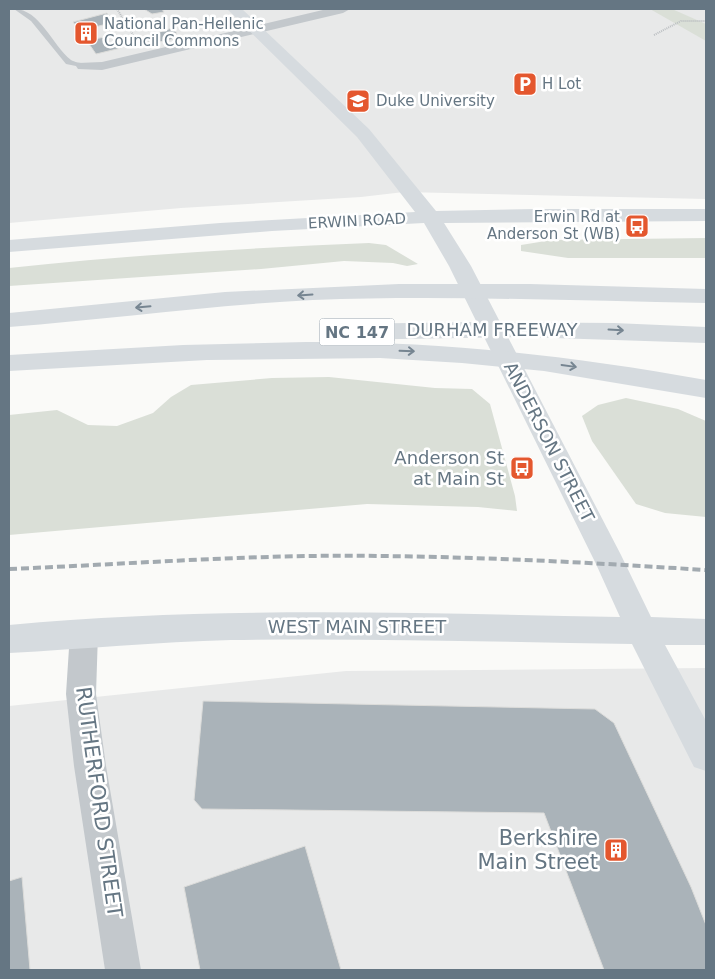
<svg xmlns="http://www.w3.org/2000/svg" width="715" height="979" font-family="'DejaVu Sans',sans-serif">
	<style>
		.built { fill: #e8e9e9 }
		.green { fill: #dadfd7 }
		.building { fill: #aab3b9; stroke: #dcdcda }
		.lines { fill: none; stroke-linecap: round; stroke-linejoin: round }
		.path { stroke: #bbbfc2; stroke-width: 2; stroke-dasharray: 1 1; stroke-linecap: butt }
		.lane { fill: #c3c8cc; fill-rule: evenodd }
		.street { fill: #c3c8cc; fill-rule: evenodd }
		.secondary { fill: #d6dbdf; fill-rule: evenodd }
		.highway { fill: #d6dbdf; fill-rule: evenodd }
		.rail { stroke: #a2aab0; stroke-width: 4; stroke-dasharray: 8 4; stroke-linecap: butt }
		.oneway { stroke: #768591 }
		.labels { text-anchor: middle; stroke-width: 5; stroke-linejoin: round; paint-order: stroke }
		.far-poi-label { font-size: 15px; fill: #657683; stroke: #fff; text-anchor: start }
		.far-street-label { font-size: 15px; fill: #657683; stroke: #fff }
		.shield { fill: #fff; stroke: #939fa8; stroke-width: 1 }
		.shield-label { font-size: 16px; font-weight: bold; fill: #657683 }
		.street-label { font-size: 18px; fill: #657683; stroke: #fff }
		.poi-label { font-size: 18px; fill: #657683; stroke: #fff; text-anchor: end }
		.near-street-label { font-size: 21px; fill: #657683; stroke: #fff }
		.near-poi-label { font-size: 21px; fill: #657683; stroke: #fff; text-anchor: end }
	</style>
	<rect width="100%" height="100%" fill="#fafaf8"/>
	<g class="built">
		<polygon points="9,9 706,9 706,199 404,192 361,197 181,208 9,223"/>
		<polygon points="706,668 706,970 9,970 9,706 346,671"/>
	</g>
	<g class="green">
		<polygon points="650,9 672,9 706,24 706,41"/>
		<polygon points="706,238 706,258 568,258 521,251 521,245 552,240"/>
		<path d="M369,243L386,245L418,264L407,266L393,263L344,261L261,269L9,286V268C128,255 248,248 369,243Z"/>
		<polygon points="329,377 435,388 472,389 490,404 515,496 517,511 478,507 367,504 9,535 9,415 57,410 88,425 117,426 153,413 171,397 191,385 272,378"/>
		<polygon points="626,398 678,409 706,421 706,517 665,513 636,504 592,441 582,416 598,405"/>
	</g>
	<g class="building">
		<polygon points="144,9 162,9 164,12 152,14"/>
		<polygon points="107,13 115,22 87,29 94,39 105,37 110,43 115,42 121,48 96,54 78,28 91,24 77,27 73,22"/>
		<polygon points="172,28 177,33 170,34 174,39 159,42 157,40 146,42 142,38"/>
		<polygon points="203,701 595,709 614,723 691,887 706,925 706,970 604,970 544,813 202,809 194,800"/>
		<polygon points="305,846 341,970 200,970 184,887"/>
		<polygon points="22,877 30,970 9,970 9,881"/>
	</g>
	<g class="lines">
		<g class="path">
			<polyline points="117,9 137,41"/>
			<polyline points="654,35 681,21 706,21"/>
		</g>
		<path class="lane" d="M14,9C40,9 52,45 71,60C74,62 81,63 86,64V68L66,64L31,21Z"/>
		<g class="street">
			<polygon points="327,9 350,9 343,13 102,70 78,69 76,66 78,63 102,62"/>
			<polygon points="84,621 94,624 98,633 96,694 106,766 141,970 105,970 74,766 66,694 70,633 74,624"/>
		</g>
		<path class="secondary" d="M227,9H242L369,129L436,211L534,209H706V221L444,223L471,266L621,555L651,617L706,619V645H665L706,721V771L694,767L632,644C499,642 365,638 231,640C157,642 83,649 9,653V625C211,606 417,613 620,617L596,564L449,266L424,223L272,231L9,252V240L220,223L415,212L357,137Z"/>
		<g class="highway">
			<path d="M399,284H530L706,289V303C575,301 445,295 313,300C211,305 110,319 9,327V313L225,292Z"/>
			<polygon points="477,322 614,323 706,327 706,343 523,337 339,340 331,337 327,332 331,327 339,324"/>
			<path d="M306,342C441,341 573,356 706,380V398L544,371L462,363L380,358L207,360L9,371V355L183,345Z"/>
		</g>
		<path class="rail" d="M9,569C132,564 255,554 378,556C488,557 597,563 706,570"/>
	</g>
	<defs><path id="oneway-shaft" d="M-6 0H5M1.5-3L5.5 0L1.5 3" fill="none" stroke-width="1.6" stroke-linecap="round" stroke-linejoin="round" transform="scale(1.25)"/></defs>
	<g class="oneway">
		<use href="#oneway-shaft" transform="translate(305 295) rotate(176)"/>
		<use href="#oneway-shaft" transform="translate(143 307) rotate(175)"/>
		<use href="#oneway-shaft" transform="translate(616 330) rotate(3)"/>
		<use href="#oneway-shaft" transform="translate(407 351) rotate(2)"/>
		<use href="#oneway-shaft" transform="translate(569 366) rotate(8)"/>
	</g>
	<defs>
		<g id="building-square" transform="scale(1.25)"><rect x="-9" y="-9" width="18" height="18" rx="4" fill="#e4572e" stroke="#fff"/><path d="M-4-6H4V6H1V3H-1V6H-4ZM-2.5-4.3h1.7v1.8h-1.7ZM.8-4.3h1.7v1.8H.8ZM-2.5-1h1.7V.8h-1.7ZM.8-1h1.7V.8H.8Z" fill="#fff"/></g>
		<g id="parking-square" transform="scale(1.25)"><rect x="-9" y="-9" width="18" height="18" rx="4" fill="#e4572e" stroke="#fff"/><path d="M-3.5-5.5H1a3.5 3.5 0 0 1 0 7H-1V5.5H-3.5ZM-1-3.4V-.6H.8a1.4 1.4 0 0 0 0-2.8Z" fill="#fff"/></g>
		<g id="university-square" transform="scale(1.25)"><rect x="-9" y="-9" width="18" height="18" rx="4" fill="#e4572e" stroke="#fff"/><path d="M0-5L7-2L0 1L-7-2ZM-4 1L0 2.5L4 1V4Q0 6-4 4Z" fill="#fff"/></g>
		<g id="bus-square" transform="scale(1.25)"><rect x="-9" y="-9" width="18" height="18" rx="4" fill="#e4572e" stroke="#fff"/><path d="M-5-6H5V4H4V6H2V4H-2V6H-4V4H-5ZM-3.5-4V0h7V-4ZM-3.5 1.2v1.5H-2V1.2ZM2 1.2v1.5H3.5V1.2Z" fill="#fff"/></g>
	</defs>
	<g fill-rule="evenodd">
		<use href="#building-square" x="86" y="33"/>
		<use href="#parking-square" x="525" y="84"/>
		<use href="#university-square" x="358" y="101"/>
		<use href="#bus-square" x="637" y="226"/>
		<use href="#bus-square" x="522" y="468"/>
		<use href="#building-square" x="616" y="850"/>
	</g>
	<g class="labels">
		<g class="far-poi-label">
			<text x="104" y="29">National Pan-Hellenic<tspan x="104" dy="17">Council Commons</tspan></text>
			<text x="542" y="89">H Lot</text>
			<text x="376" y="106">Duke University</text>
			<text x="620" y="222" text-anchor="end">Erwin Rd at<tspan x="620" dy="17">Anderson St (WB)</tspan></text>
		</g>
		<g class="far-street-label">
			<text transform="translate(357 221) rotate(-3)" y="5">ERWIN ROAD</text>
		</g>
		<rect class="shield" x="319.5" y="318.5" width="75" height="27" rx="4"/>
		<g class="shield-label">
			<text x="357" y="338">NC 147</text>
		</g>
		<g class="street-label">
			<text x="492" y="336">DURHAM FREEWAY</text>
			<text transform="translate(549 442) rotate(63)" y="6">ANDERSON STREET</text>
			<text x="357" y="633">WEST MAIN STREET</text>
		</g>
		<g class="poi-label">
			<text x="504" y="464">Anderson St<tspan x="504" dy="21">at Main St</tspan></text>
		</g>
		<g class="near-street-label">
			<text transform="translate(99 802) rotate(82)" y="7">RUTHERFORD STREET</text>
		</g>
		<g class="near-poi-label">
			<text x="598" y="845">Berkshire<tspan x="598" dy="24">Main Street</tspan></text>
		</g>
	</g>
	<rect width="715" height="979" fill="none" stroke="#657683" stroke-width="20"/>
</svg>
